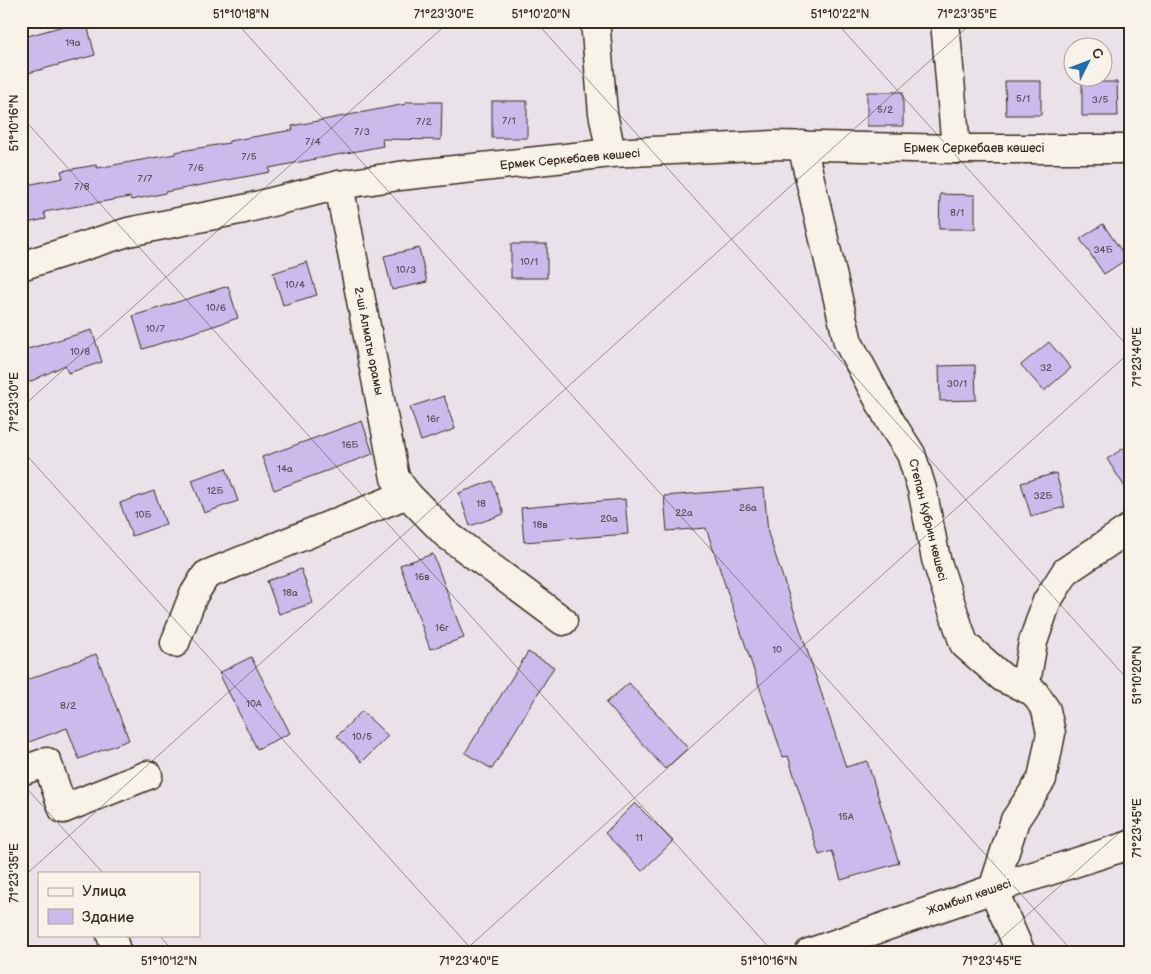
<svg xmlns="http://www.w3.org/2000/svg" width="1151" height="974" font-family="'Balsamiq Sans',sans-serif">
	<style>
		.building { fill: #cbbbec; stroke: #3b2a1e }
		.lines { fill: none; stroke-linecap: round; stroke-linejoin: round }
		.minor-casing { stroke: #3b2a1e; stroke-width: 31 }
		.minor { stroke: #f7f3e8; stroke-width: 28 }
		.ticks { fill: none; stroke: #3b2a1e; stroke-width: 1; stroke-opacity: 0.45 }
		.labels { text-anchor: middle; stroke-width: 4; stroke-linejoin: round; paint-order: stroke }
		.number-label { font-size: 10px; fill: #5f4e52 }
		.street-label { font-size: 12px; fill: #3b2a1e; stroke: #f7f3e8 }
		.neatline { fill: none; stroke: #3b2a1e; stroke-width: 2 }
		.ticks-label { font-size: 12px; text-anchor: middle; fill: #3b2a1e }
	</style>
	<rect width="100%" height="100%" fill="#eae2e9"/>
	<filter id="ink" filterUnits="userSpaceOnUse"><feTurbulence type="fractalNoise" baseFrequency=".02" numOctaves="2"/><feDisplacementMap in="SourceGraphic" scale="10" xChannelSelector="R" yChannelSelector="G"/><feConvolveMatrix kernelMatrix="1 2 1 2 8 2 1 2 1" color-interpolation-filters="sRGB"/></filter>
	<g filter="url(#ink)">
		<g class="building">
			<polygon points="81,21 86,21 95,55 21,75 21,38"/>
			<polygon points="1005,81 1041,81 1041,115 1006,115"/>
			<polygon points="1082,82 1117,82 1118,116 1082,116"/>
			<rect x="867" y="92" width="36" height="34"/>
			<rect x="492" y="101" width="35" height="37"/>
			<polygon points="406,102 442,102 441,140 382,139 383,146 269,168 270,172 165,192 166,193 131,200 130,197 44,212 46,219 21,224 21,186 63,178 61,171 96,165 97,168 175,154 175,152 229,143 229,141 293,130 292,126 406,104"/>
			<polygon points="940,194 975,195 975,229 939,229"/>
			<polygon points="1103,224 1127,259 1104,274 1080,239"/>
			<rect x="511" y="244" width="36" height="34"/>
			<polygon points="419,248 427,282 392,290 384,256"/>
			<polygon points="307,262 317,295 283,305 273,273"/>
			<polygon points="228,286 238,318 143,349 133,316"/>
			<polygon points="92,330 102,362 68,373 65,365 21,386 21,351"/>
			<polygon points="1049,342 1071,368 1044,391 1021,365"/>
			<polygon points="975,365 976,400 940,401 939,366"/>
			<polygon points="444,396 455,429 421,441 410,407"/>
			<polygon points="362,421 373,454 274,490 262,457"/>
			<polygon points="1130,444 1130,495 1107,459"/>
			<polygon points="226,468 238,501 204,513 192,480"/>
			<polygon points="1056,473 1065,507 1031,516 1021,483"/>
			<polygon points="492,481 504,514 470,526 459,493"/>
			<polygon points="764,488 768,533 846,767 867,761 899,863 841,880 832,851 819,855 788,756 783,757 706,528 667,531 664,496"/>
			<polygon points="154,491 166,524 132,536 120,503"/>
			<polygon points="625,499 628,534 524,542 521,508"/>
			<polygon points="433,554 464,638 430,649 400,565"/>
			<polygon points="301,569 313,603 279,614 267,581"/>
			<polygon points="528,652 554,667 492,769 465,753"/>
			<polygon points="96,654 129,740 79,759 67,728 21,745 21,682"/>
			<polygon points="251,657 290,733 257,749 219,673"/>
			<polygon points="629,683 688,748 665,769 606,703"/>
			<polygon points="362,711 388,736 362,762 337,736"/>
			<polygon points="635,803 673,841 642,871 605,833"/>
		</g>
		<g class="lines">
			<g class="minor-casing">
				<g id="minor">
					<polyline points="595,21 603,113 611,153"/>
					<polyline points="945,21 956,149"/>
					<polyline points="802,145 848,342 890,421 911,454 922,489 936,559 964,644 1003,678 1034,692 1046,710 1051,733 1042,779 1015,820 993,889 1021,953"/>
					<polyline points="339,185 395,478 407,494"/>
					<polyline points="21,266 128,232 244,209 339,185 399,176 611,153 774,145 956,149 1130,149"/>
					<polyline points="175,643 193,596 206,575 407,494 446,534 563,621"/>
					<polyline points="1025,688 1033,642 1047,601 1066,571 1130,528"/>
					<polyline points="21,771 47,762 63,809 148,775"/>
					<polyline points="111,935 117,953"/>
					<polyline points="809,953 993,889 1130,845"/>
				</g>
			</g>
			<use href="#minor" class="minor"/>
		</g>
	</g>
	<path class="ticks" d="M235,21L1074,953M535,21L1130,682M835,21L1130,349M21,116L774,953M21,408L450,21M21,449L475,953M21,782L103,873M21,879L974,21M159,935L175,953M462,953L1130,352M985,953L1130,823"/>
	<g class="labels">
		<g class="number-label">
			<text x="73" y="46">19а</text>
			<text x="1023" y="102">5/1</text>
			<text x="1100" y="103">3/5</text>
			<text x="885" y="113">5/2</text>
			<text x="509" y="124">7/1</text>
			<text x="424" y="125">7/2</text>
			<text x="362" y="135">7/3</text>
			<text x="313" y="145">7/4</text>
			<text x="249" y="160">7/5</text>
			<text x="196" y="171">7/6</text>
			<text x="145" y="182">7/7</text>
			<text x="82" y="190">7/8</text>
			<text x="957" y="216">8/1</text>
			<text x="1103" y="253">34Б</text>
			<text x="529" y="265">10/1</text>
			<text x="406" y="273">10/3</text>
			<text x="295" y="288">10/4</text>
			<text x="216" y="311">10/6</text>
			<text x="155" y="332">10/7</text>
			<text x="80" y="355">10/8</text>
			<text x="1046" y="371">32</text>
			<text x="957" y="387">30/1</text>
			<text x="433" y="422">16г</text>
			<text x="350" y="448">16Б</text>
			<text x="285" y="472">14а</text>
			<text x="215" y="494">12Б</text>
			<text x="1043" y="499">32Б</text>
			<text x="481" y="507">18</text>
			<text x="748" y="511">26а</text>
			<text x="684" y="516">22а</text>
			<text x="143" y="518">10Б</text>
			<text x="609" y="522">20а</text>
			<text x="540" y="528">18в</text>
			<text x="422" y="580">16в</text>
			<text x="290" y="596">18а</text>
			<text x="442" y="631">16г</text>
			<text x="777" y="653">10</text>
			<text x="254" y="707">10А</text>
			<text x="68" y="709">8/2</text>
			<text x="362" y="740">10/5</text>
			<text x="846" y="820">15А</text>
			<text x="639" y="841">11</text>
		</g>
		<g class="street-label">
			<text x="974" y="152">Ермек Серкебаев көшесі</text>
			<text transform="translate(570 159) rotate(-5)" y="4">Ермек Серкебаев көшесі</text>
			<text transform="translate(369 341) rotate(79)" y="4">2-ші Алматы орамы</text>
			<text transform="translate(928 520) rotate(76)" y="4">Степан Кубрин көшесі</text>
			<text transform="translate(969 897) rotate(-19)" y="4">Жамбыл көшесі</text>
		</g>
	</g>
	<rect width="1151" height="974" fill="none" stroke="#f7f3e8" stroke-width="55"/>
	<rect x="38" y="872" width="162" height="65" fill="#f7f3e8" stroke="#aca397"/>
	<rect x="48" y="888" width="25" height="8" fill="#f7f3e8" stroke="#aca397"/>
	<text x="82" y="896" font-size="15" fill="#3b2a1e">Улица</text>
	<rect x="48" y="909" width="25" height="15" fill="#cbbbec" stroke="#aca397"/>
	<text x="82" y="922" font-size="15" fill="#3b2a1e">Здание</text>
	<g transform="translate(1088 62) rotate(48)"><circle r="24" fill="#f7f3e8" stroke="#aca397"/>
	<path d="M0-4L9 19L0 12L-9 19Z" fill="#1f6fb2"/>
	<text y="-8" font-size="14" font-weight="bold" text-anchor="middle" fill="#3b2a1e">С</text>
	</g>
	<rect x="28" y="28" width="1096" height="918" class="neatline"/>
	<g class="ticks-label">
		<text x="241" y="18">51°10'18"N</text>
		<text x="444" y="18">71°23'30"E</text>
		<text x="541" y="18">51°10'20"N</text>
		<text x="840" y="18">51°10'22"N</text>
		<text x="967" y="18">71°23'35"E</text>
		<text transform="translate(14 123) rotate(-90)" y="4">51°10'16"N</text>
		<text transform="translate(1137 357) rotate(-90)" y="4">71°23'40"E</text>
		<text transform="translate(14 402) rotate(-90)" y="4">71°23'30"E</text>
		<text transform="translate(1137 675) rotate(-90)" y="4">51°10'20"N</text>
		<text transform="translate(1137 828) rotate(-90)" y="4">71°23'45"E</text>
		<text transform="translate(14 873) rotate(-90)" y="4">71°23'35"E</text>
		<text x="169" y="965">51°10'12"N</text>
		<text x="469" y="965">71°23'40"E</text>
		<text x="769" y="965">51°10'16"N</text>
		<text x="992" y="965">71°23'45"E</text>
	</g>
</svg>
